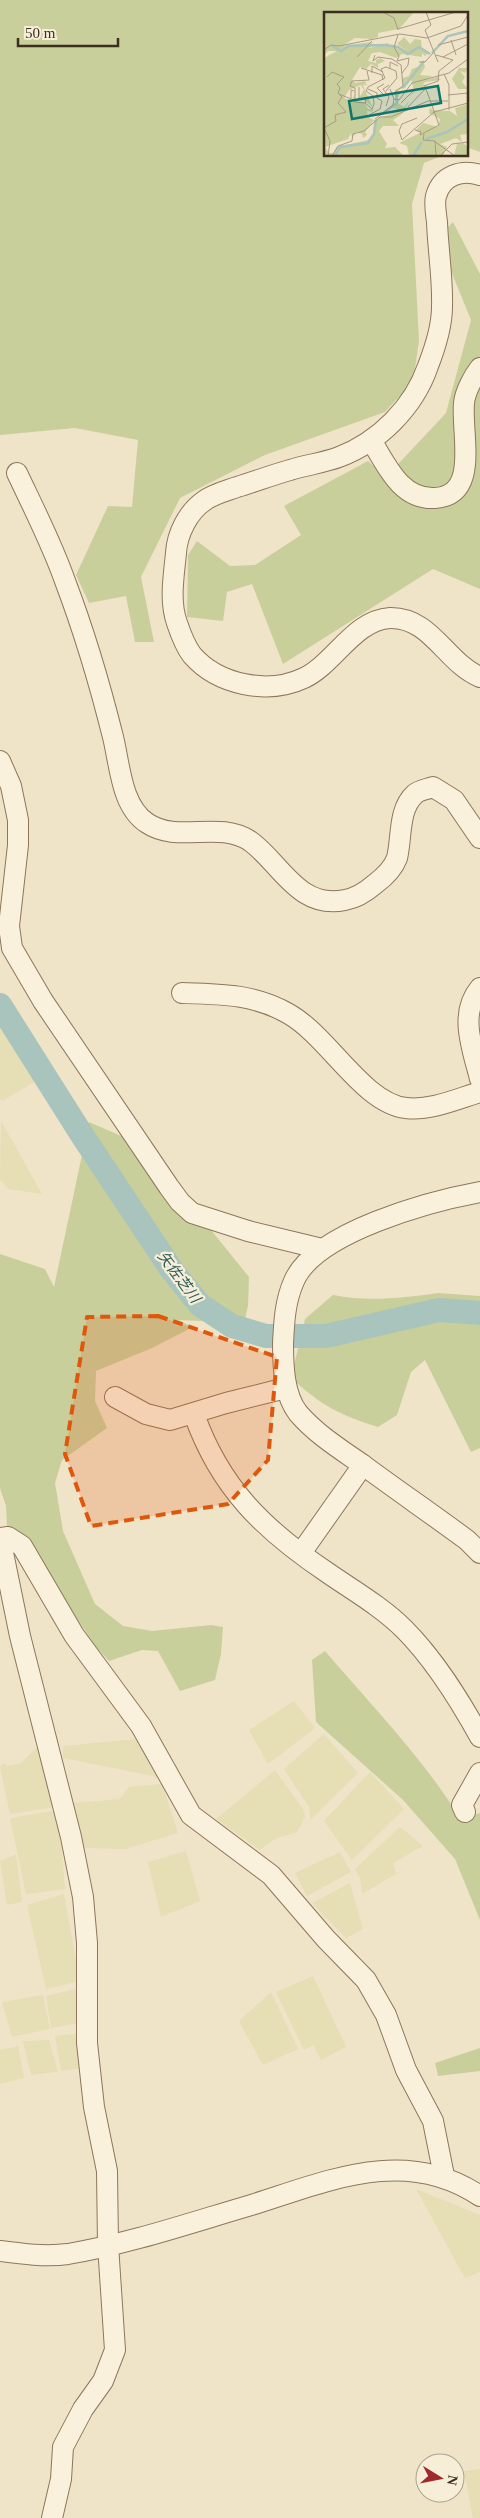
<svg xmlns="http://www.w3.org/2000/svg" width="480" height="2518" font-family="'Times New Roman','Noto Sans JP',serif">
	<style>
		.farmland { fill: #e6deb5 }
		.green { fill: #c9cf9b }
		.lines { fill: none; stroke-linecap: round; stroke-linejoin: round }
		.river { stroke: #a9c4bc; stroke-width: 24 }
		.minor-casing { stroke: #8d765c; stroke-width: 22 }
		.minor { stroke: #faf1dc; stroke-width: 20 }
		.marked { fill: #df570d; fill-opacity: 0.2; stroke: #df570d; stroke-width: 4; stroke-dasharray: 10 6; stroke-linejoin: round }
		.labels { text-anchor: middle; stroke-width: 4.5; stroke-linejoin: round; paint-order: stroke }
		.water-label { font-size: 15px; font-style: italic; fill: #2f5d5a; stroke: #f7eed8 }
		.inset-river { fill: none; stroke: #a9c4bc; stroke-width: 2.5 }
		.inset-road { fill: none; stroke: #a89b85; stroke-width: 1 }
		.view { fill: #0f766e; fill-opacity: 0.15; stroke: #0f766e; stroke-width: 2.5 }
		.inset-edge { fill: none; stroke: #3d2e20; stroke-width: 2.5 }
	</style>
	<rect width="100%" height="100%" fill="#f0e4c8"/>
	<g class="farmland">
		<polygon points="0,1019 41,1071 36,1081 2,1101 0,1098"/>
		<polygon points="1,1121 42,1194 8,1189 0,1179"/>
		<polygon points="294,1701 315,1728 268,1764 249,1730"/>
		<polygon points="324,1734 358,1773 311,1820 309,1807 284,1769"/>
		<polygon points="148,1738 172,1785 153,1776 63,1758 63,1746"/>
		<polygon points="37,1747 55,1807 10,1814 0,1766 5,1763 7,1766 21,1763"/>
		<polygon points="275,1770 303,1809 305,1817 297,1832 275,1839 260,1850 216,1819"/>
		<polygon points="370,1772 404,1809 352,1860 324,1821"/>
		<polygon points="162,1784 178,1833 125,1849 84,1848 73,1803 120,1799 129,1787"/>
		<polygon points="58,1810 65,1889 26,1894 10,1818"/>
		<polygon points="400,1827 423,1846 393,1863 396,1874 362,1894 360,1878 355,1869"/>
		<polygon points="186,1851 200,1901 161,1917 148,1862"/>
		<polygon points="340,1852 351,1872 307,1896 295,1873"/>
		<polygon points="16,1854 22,1902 7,1905 0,1861"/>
		<polygon points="350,1883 363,1929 346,1938 312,1903"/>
		<polygon points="64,1894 80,1981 46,1989 27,1905"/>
		<polygon points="313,1976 346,2047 321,2060 313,2045 304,2050 276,1992"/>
		<polygon points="80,1988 79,2023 51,2028 46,1996"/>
		<polygon points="271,1992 298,2049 263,2065 239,2021"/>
		<polygon points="43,1995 50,2029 12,2037 2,2002"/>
		<polygon points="81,2033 83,2068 61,2071 55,2036"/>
		<polygon points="49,2040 58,2072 31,2075 23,2041"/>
		<polygon points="18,2046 24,2078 0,2084 0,2050"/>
		<polygon points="416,2189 480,2215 480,2272 465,2278"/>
		<polygon points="480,2469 480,2518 473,2518 464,2471"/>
	</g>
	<g class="green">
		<polygon points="0,0 480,0 480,152 466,147 466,14 325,14 325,155 444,155 424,163 412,204 419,341 413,382 385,412 265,455 180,498 141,577 154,642 135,642 126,596 89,603 76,575 108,506 132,507 138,440 75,428 0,435"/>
		<polygon points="453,222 480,274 480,589 433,569 283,664 252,584 227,592 223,621 187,617 188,555 197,541 230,566 255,565 301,535 284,506 368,461 386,477 446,413 471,320 451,271 448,227"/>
		<polygon points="89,1122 142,1145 249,1277 248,1306 244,1323 178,1320 193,1327 152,1348 96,1371 95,1401 107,1428 62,1460 55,1483 63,1531 95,1604 123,1626 152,1631 211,1625 223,1627 221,1654 215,1680 180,1691 158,1651 142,1650 109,1661 96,1647 29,1547 7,1526 6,1506 0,1488 0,1254 45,1269 54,1287"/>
		<path d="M438,1293L480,1296V1448L471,1452L425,1360L411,1372L397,1415L378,1427C339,1415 321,1405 291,1378L305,1319L333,1295C369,1302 402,1298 438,1293Z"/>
		<path d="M325,1651C372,1706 424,1759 461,1820L480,1813V1920L455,1859L403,1800L316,1722L312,1660Z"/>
		<polygon points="480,2048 480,2071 438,2076 435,2063"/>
	</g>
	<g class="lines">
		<polyline class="river" points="0,1005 82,1135 171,1269 200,1305 232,1326 266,1336 326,1336 439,1310 480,1313"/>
		<g class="minor-casing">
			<g id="minor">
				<path d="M480,175C462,169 442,175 436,196C434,203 436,214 437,222C438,250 443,279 442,307C442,327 435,348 428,366C414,407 379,442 339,457C323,463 306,465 290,470C272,475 254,482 237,487C226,491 213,494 204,501C188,512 177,534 176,553C174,575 169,601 177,623C180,632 186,647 192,655C218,685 268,695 304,678C334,664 354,620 390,618C431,617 446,663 480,677"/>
				<path d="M371,440C387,466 401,500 435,498C480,495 461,435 464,403C465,392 473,377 480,368"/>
				<path d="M17,473C34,509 52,544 65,581C84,631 100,685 113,737C120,765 121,806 147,823C178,844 218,820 250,841C280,862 298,910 345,900C356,898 367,891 375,884C383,878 393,869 397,858C402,838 398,809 415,794C419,790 428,789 433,787L454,800L480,838"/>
				<polyline points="0,761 11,786 18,820 18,845 9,926 12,948 43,1001 169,1187 180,1202 192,1213 248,1231 322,1249"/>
				<path d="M480,988C458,1014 473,1050 480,1079"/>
				<path d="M182,993C220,994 255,994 289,1014C329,1037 363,1103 406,1108C430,1111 457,1099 480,1092"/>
				<path d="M480,1192C431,1201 315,1232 294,1281C285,1301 284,1322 283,1344C283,1366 284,1395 298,1413C316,1434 340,1449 363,1465C397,1490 433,1515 467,1540L480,1553"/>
				<polyline points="115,1397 146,1414 170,1420 226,1403 286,1388"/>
				<path d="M194,1414C220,1488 264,1530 328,1573C354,1591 382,1607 404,1629C435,1660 459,1699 480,1737"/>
				<polyline points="0,1538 20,1636 71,1837 83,1897 87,1943 87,2043 94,2107 107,2171 108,2245 115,2350 103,2381 83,2409 63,2447 61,2479 52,2518"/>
				<polyline points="0,1538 8,1537 22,1546 74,1635 141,1726 191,1815 271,1875 326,1939 366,1980 386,2015 406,2070 433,2121 444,2176"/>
				<polyline points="301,1553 363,1465"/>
				<polyline points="465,1812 462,1805 480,1773"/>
				<path d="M0,2251C22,2254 46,2257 68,2254C128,2244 190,2223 248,2206C326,2182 404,2145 480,2196"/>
			</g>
		</g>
		<use href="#minor" class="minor"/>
	</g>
	<path class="marked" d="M158,1316L277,1357L268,1460L228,1504L91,1526L65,1454L87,1317Z"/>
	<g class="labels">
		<g class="water-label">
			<text transform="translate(179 1277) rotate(53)" y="5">矢佐芝川</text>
		</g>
	</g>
	<g transform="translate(324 12)">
		<rect width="144" height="144" fill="#f0e4c8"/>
		<path d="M0,0H90L75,17L54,21V25L47,27L31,26L18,34L47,30L49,32L45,36L64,31L65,34H73L83,39L73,32L80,25L86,32L91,27L97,28L98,37L104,41L101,44L98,41V45L78,42L72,46L56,40L48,41L44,49L52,51V48L56,46L61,49L54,52V56L47,52L42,57L36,55L28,68L31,71L41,69L43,74L39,72L40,76L49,96L40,88L33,89L40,78L37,73L25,78L20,86L27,89L31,82L30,89L40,90L44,97H50L48,100L43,99L44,105L50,108L41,120L43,123L39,126L38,122L32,120L28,126L27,121L24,127L1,135L5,141H9L13,135L44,128L49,122L50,108L72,100L73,97L67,96L72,90L80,95L86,88L78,102L69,108L75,114H59L55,119L63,132L61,136L71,135L80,144H0V46L13,39H4L0,43ZM99,49L101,55L96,63L108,64L102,68L114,65L117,68L101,70L99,72L103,74L98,78L96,75L85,85L90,79L87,67L80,76L73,78L76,81L73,87L71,78L79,74V66L85,64L88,57L96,54ZM135,56H144L141,61L136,59L141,65L138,70L144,77H134L128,67ZM144,92V122L136,123L138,130L132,126L116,132L123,135L119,144H85L83,134L75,131L96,121L92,118L99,111L114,115L116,107L105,101L106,95L108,98L126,99L133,104L131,96ZM139,131L144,135V144H130L133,132Z" fill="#c9cf9b"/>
		<path class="inset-river" d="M8,34L17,39L25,34L61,33L74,35L84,42L95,35L106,42M108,41L124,24L144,19M79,76L100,49M58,102L73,91L72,80M102,127L123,120L144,107M11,144L16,135L44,131L50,122L52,108M89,144L98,130"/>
		<path class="inset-road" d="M59,0L70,6L74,18M102,0L107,13L101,18L114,50M74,17L132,0M103,26L137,14L144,3M127,28L132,43M114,33L144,25M0,38L7,33L15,34L76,22L103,26M51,43L49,49L54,45L68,47L77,53L79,74L71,80M112,43L129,48M33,45L48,29M119,45L144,32M73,49L85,46L84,53L78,61M73,49L75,44L70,35L74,23M95,50H101L109,41M37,56L58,63L59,68M66,57V50L74,54M48,61V54L59,60M120,62L125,73V98M3,65L8,60L20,65L13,72L16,76L14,81M60,72L53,76L60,83H64M100,74L114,69L115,59L129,48M35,75V87H42L41,91L48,97L50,92L49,84L42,79L44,75M44,75L61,66L57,57L62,55L72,59L73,66L62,79M44,77L53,81V86L58,89L56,97L45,103M66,77L70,87L75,88L88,71L125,61L144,47M15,82L27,87V78L30,79M124,83L144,81M41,91L31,90V76L26,74L28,69L45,68L43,59M77,91L89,79M62,94L65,85L59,77L65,73M84,95L103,75M93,106L78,112L75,119L78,128L110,100L144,91M51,107L69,93L70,87M91,118L97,120L96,123L115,113L102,77M100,122L99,128L111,129L112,144M110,129L131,144M4,144L6,129L0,116L12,109L11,103L22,100L14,91L18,85L14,81M8,144L14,134L28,129L29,122L40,119L56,105H67L104,89H124M116,144L128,132L144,130"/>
		<path class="view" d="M114,74L117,91L28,107L25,89Z"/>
		<rect width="144" height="144" class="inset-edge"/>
	</g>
	<g transform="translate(440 2478) rotate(100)"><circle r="24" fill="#f7eed8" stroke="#ada18e"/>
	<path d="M0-4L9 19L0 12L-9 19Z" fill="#9e2a2b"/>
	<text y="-8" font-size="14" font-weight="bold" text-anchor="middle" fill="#3d2e20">N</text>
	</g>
	<path d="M18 38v8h100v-8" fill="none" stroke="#3d2e20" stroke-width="2.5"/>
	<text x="25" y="38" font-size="15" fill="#3d2e20" stroke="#f7eed8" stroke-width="4" paint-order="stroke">50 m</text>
</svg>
